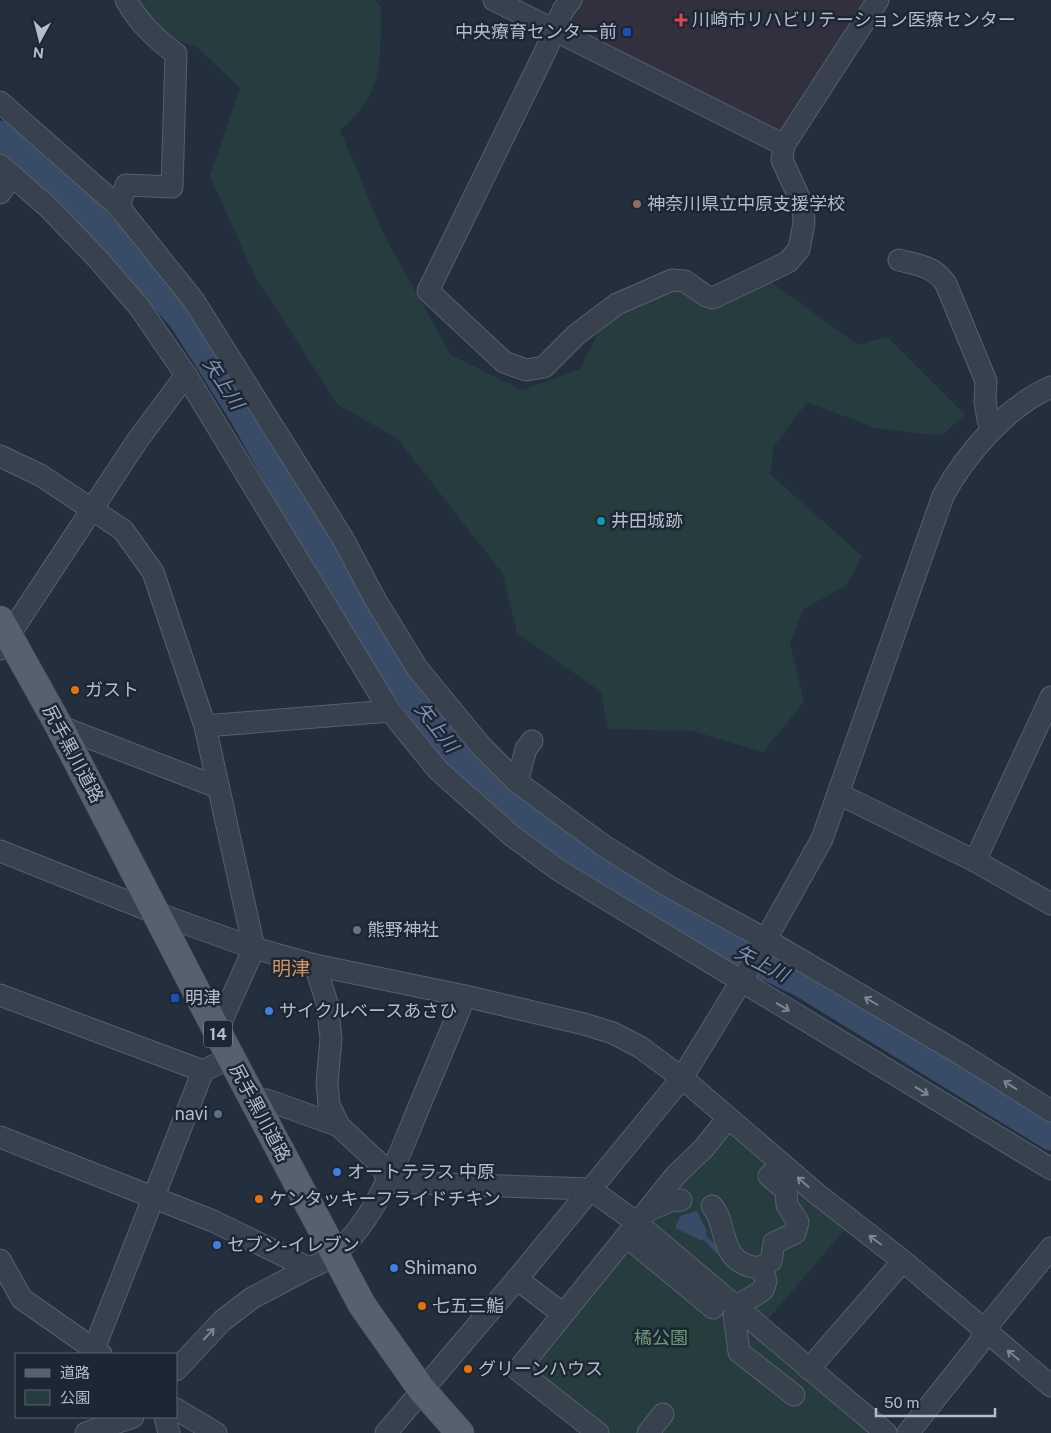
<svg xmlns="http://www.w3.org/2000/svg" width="1051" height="1433" font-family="'Public Sans','Noto Sans JP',sans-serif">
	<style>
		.medical { fill: #32303f }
		.green { fill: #263c3f }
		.water { fill: #394c67 }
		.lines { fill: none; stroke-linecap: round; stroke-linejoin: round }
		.stream { stroke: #394c67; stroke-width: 5 }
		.river { stroke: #394c67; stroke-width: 29 }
		.minor-casing { stroke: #565f6c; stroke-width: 23 }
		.major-casing { stroke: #414a57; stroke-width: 29 }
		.minor { stroke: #38414e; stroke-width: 21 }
		.major { stroke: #56606e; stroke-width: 28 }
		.oneway { stroke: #7c8592 }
		.health-dot { fill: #e0444e; stroke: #1d2633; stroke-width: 2 }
		.transit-dot { fill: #1a4fb4; stroke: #1d2633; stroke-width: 2 }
		.education-dot { fill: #8d6e63; stroke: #1d2633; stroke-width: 2 }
		.culture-dot { fill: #0f9aa8; stroke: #1d2633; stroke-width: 2 }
		.food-dot { fill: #e8710a; stroke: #1d2633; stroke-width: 2 }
		.worship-dot { fill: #6b7280; stroke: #1d2633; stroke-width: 2 }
		.shop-dot { fill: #3f7fe0; stroke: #1d2633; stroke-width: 2 }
		.service-dot { fill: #5c6f8a; stroke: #1d2633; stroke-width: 2 }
		.labels { text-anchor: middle; stroke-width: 5; stroke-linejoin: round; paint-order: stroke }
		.shield { fill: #1d2633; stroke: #878f9c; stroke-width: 1 }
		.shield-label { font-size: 16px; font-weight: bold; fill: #b4bcc9 }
		.poi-label { font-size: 18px; fill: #b4bcc9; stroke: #1d2633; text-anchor: start }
		.street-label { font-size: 18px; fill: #b4bcc9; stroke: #1d2633 }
		.park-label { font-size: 18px; fill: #6b9a76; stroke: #1d2633 }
		.water-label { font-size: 19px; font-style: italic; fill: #7c92b1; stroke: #1d2633 }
		.neighbourhood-label { font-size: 19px; fill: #d59563; stroke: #1d2633 }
	</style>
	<rect width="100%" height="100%" fill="#242f3e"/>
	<polygon class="medical" points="578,0 866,0 785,127 773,131 573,31 567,16"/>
	<g class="green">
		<path d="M137,0H375L381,7C380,60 385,94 340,130L383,233L451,355L522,390L580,369L603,323L630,307L677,287L704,304L768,280L858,345L887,337L965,415L941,436L876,428L807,402L774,446L770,474L862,556L846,586L803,609L790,644L804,702L763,752L692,731L608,729L601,692L517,633L503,574L397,438L338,405L255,276L210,176L240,88L197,47L155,34Z"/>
		<polygon points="719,1120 848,1226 757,1332 878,1433 587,1433 508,1371"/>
	</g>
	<polygon class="water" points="697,1211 707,1232 702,1241 675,1228 680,1216"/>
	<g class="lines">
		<polyline class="stream" points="704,1237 722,1255"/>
		<polyline class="river" points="0,135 71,193 183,319 243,414 302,519 366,626 409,692 443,739 475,772 529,822 574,854 654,904 749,957 804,984 1051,1136"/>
		<g class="minor-casing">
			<g id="minor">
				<polyline points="494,0 784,145"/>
				<polyline points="571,0 563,10 545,52 428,291 504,362 526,370 544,367 577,334 617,304 672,280 685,281 706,296 713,298 788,262 799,249 804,223 803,206 782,160 784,145 878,0"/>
				<polyline points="0,102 119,207 194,301 342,537 376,601 417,668 481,746 517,782 604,846 668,886 765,939 964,1056 1051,1111"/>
				<polyline points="0,165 49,208 98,259 140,308 186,375 390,711 438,770 511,835 560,871 1051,1169"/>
				<polyline points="0,193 12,176"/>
				<path d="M119,207L126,185L172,187L176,54C155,38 139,23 126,0"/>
				<path d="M899,260C918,265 934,266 946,284L986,381L985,401L988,420L992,430"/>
				<polyline points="0,456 40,475 123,530 153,572 205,726 254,948 217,1031"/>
				<polyline points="0,649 137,441 186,375"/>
				<polyline points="59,726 217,787"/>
				<polyline points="205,726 390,711"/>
				<polyline points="517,782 526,749 532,741"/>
				<polyline points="839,794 975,861 1051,904"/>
				<polyline points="0,851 156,913 254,948 315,965 465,996 584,1024 613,1033 640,1047 682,1078 817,1194 903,1261 1051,1386"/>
				<polyline points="975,861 1051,697"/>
				<polyline points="315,965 327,1003 331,1039 327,1082 329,1105 339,1126"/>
				<polyline points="0,995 203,1071"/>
				<polyline points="254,1101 267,1100 339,1126 382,1166 388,1182 590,1189 637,1223 886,1433"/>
				<path d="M0,1137L213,1221L309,1268C368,1248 399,1154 421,1102C436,1066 451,1031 465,996"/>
				<path d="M712,1206C728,1224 718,1256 749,1266C758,1269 764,1266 771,1261L774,1243L795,1233L798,1222L787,1205L786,1190L769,1176L782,1164"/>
				<polyline points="649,1210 670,1201 681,1200"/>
				<polyline points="626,1236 713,1308"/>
				<polyline points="0,1260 22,1299 101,1354"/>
				<polyline points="517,1279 563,1314"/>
				<polyline points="736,1307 763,1290 766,1281 762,1267"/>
				<polyline points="738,1309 734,1315 739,1352 794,1395"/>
				<polyline points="94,1349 203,1071 219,1063"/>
				<polyline points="809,1369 903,1261"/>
				<polyline points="176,1370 222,1321 252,1298 309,1268"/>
				<polyline points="176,1409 216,1433"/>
				<polyline points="165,1417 169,1433"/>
				<polyline points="86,1433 133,1417"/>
				<path d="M386,1433L517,1279L682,1078L753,962L822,839L943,496C965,455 1007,406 1051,387"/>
				<polyline points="598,1433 518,1370 676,1175 704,1148 728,1118"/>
				<polyline points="648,1433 663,1414"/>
				<polyline points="908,1433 978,1345 989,1324 1051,1248"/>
			</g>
		</g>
		<g class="major-casing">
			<polyline id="major" points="0,620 59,726 217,1031 362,1305 422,1390 460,1433"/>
		</g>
		<use href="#minor" class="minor"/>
		<use href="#major" class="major"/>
	</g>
	<defs><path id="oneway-shaft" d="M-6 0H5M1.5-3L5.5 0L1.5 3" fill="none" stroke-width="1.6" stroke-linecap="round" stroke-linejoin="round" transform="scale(1.25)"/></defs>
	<g class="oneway">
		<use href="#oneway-shaft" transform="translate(871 1001) rotate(-150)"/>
		<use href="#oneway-shaft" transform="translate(783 1007) rotate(31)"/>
		<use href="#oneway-shaft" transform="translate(1010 1085) rotate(-147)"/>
		<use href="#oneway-shaft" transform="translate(922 1091) rotate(31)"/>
		<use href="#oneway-shaft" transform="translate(803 1182) rotate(-139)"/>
		<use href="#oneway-shaft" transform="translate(875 1240) rotate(-143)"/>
		<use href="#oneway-shaft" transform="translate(209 1334) rotate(-47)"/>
		<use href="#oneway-shaft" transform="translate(1013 1355) rotate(-141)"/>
	</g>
	<path class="health-dot" d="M678.5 12.5h5v5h5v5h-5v5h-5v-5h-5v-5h5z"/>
	<g class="transit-dot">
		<rect x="622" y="27" width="10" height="10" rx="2.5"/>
		<rect x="170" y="993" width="10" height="10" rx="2.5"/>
	</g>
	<circle class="education-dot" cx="637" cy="204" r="5"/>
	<circle class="culture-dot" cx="601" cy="521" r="5"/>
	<g class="food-dot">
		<circle cx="75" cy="690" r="5"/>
		<circle cx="259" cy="1199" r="5"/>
		<circle cx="422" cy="1306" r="5"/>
		<circle cx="468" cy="1369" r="5"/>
	</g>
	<circle class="worship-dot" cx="357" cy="930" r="5"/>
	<g class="shop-dot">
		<circle cx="269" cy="1011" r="5"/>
		<circle cx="337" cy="1172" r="5"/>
		<circle cx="217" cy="1245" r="5"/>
		<circle cx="394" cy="1268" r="5"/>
	</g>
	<circle class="service-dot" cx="218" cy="1114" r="5"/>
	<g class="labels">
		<rect class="shield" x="204" y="1020.5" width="28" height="27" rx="4"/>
		<g class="shield-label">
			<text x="218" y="1040">14</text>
		</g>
		<g class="poi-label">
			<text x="692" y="26">川崎市リハビリテーション医療センター</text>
			<text x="617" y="38" text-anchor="end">中央療育センター前</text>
			<text x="647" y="210">神奈川県立中原支援学校</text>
			<text x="611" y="527">井田城跡</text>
			<text x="85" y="696">ガスト</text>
			<text x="367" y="936">熊野神社</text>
			<text x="185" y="1004">明津</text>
			<text x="279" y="1017">サイクルベースあさひ</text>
			<text x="208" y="1120" text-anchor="end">navi</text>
			<text x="347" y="1178">オートテラス 中原</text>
			<text x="269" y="1205">ケンタッキーフライドチキン</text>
			<text x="227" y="1251">セブン-イレブン</text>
			<text x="404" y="1274">Shimano</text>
			<text x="432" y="1312">七五三鮨</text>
			<text x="478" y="1375">グリーンハウス</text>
		</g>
		<g class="street-label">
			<text transform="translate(73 754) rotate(62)" y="6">尻手黒川道路</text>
			<text transform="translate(260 1113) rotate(62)" y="6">尻手黒川道路</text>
		</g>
		<g class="park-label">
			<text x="661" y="1344">橘公園</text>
		</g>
		<g class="water-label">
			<text transform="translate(224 383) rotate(57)" y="7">矢上川</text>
			<text transform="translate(437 727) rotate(52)" y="7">矢上川</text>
			<text transform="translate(762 963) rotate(27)" y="7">矢上川</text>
		</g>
		<g class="neighbourhood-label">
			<text x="291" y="975">明津</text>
		</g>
	</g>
	<rect x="15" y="1353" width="162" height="65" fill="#1d2633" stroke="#59626f"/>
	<rect x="25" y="1369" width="25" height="8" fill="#56606e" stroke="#59626f"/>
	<text x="60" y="1378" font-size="15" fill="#b4bcc9">道路</text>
	<rect x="25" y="1390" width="25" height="15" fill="#263c3f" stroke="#59626f"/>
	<text x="60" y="1403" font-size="15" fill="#b4bcc9">公園</text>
	<g transform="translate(40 40) rotate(187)" stroke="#1d2633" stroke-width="4" paint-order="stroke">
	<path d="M0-4L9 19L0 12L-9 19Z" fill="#b4bcc9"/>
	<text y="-8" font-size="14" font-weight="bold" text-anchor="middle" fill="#b4bcc9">N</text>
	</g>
	<path d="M876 1408v8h119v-8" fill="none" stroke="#b4bcc9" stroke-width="2.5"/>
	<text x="884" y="1408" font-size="15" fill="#b4bcc9" stroke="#1d2633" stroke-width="4" paint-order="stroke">50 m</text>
</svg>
